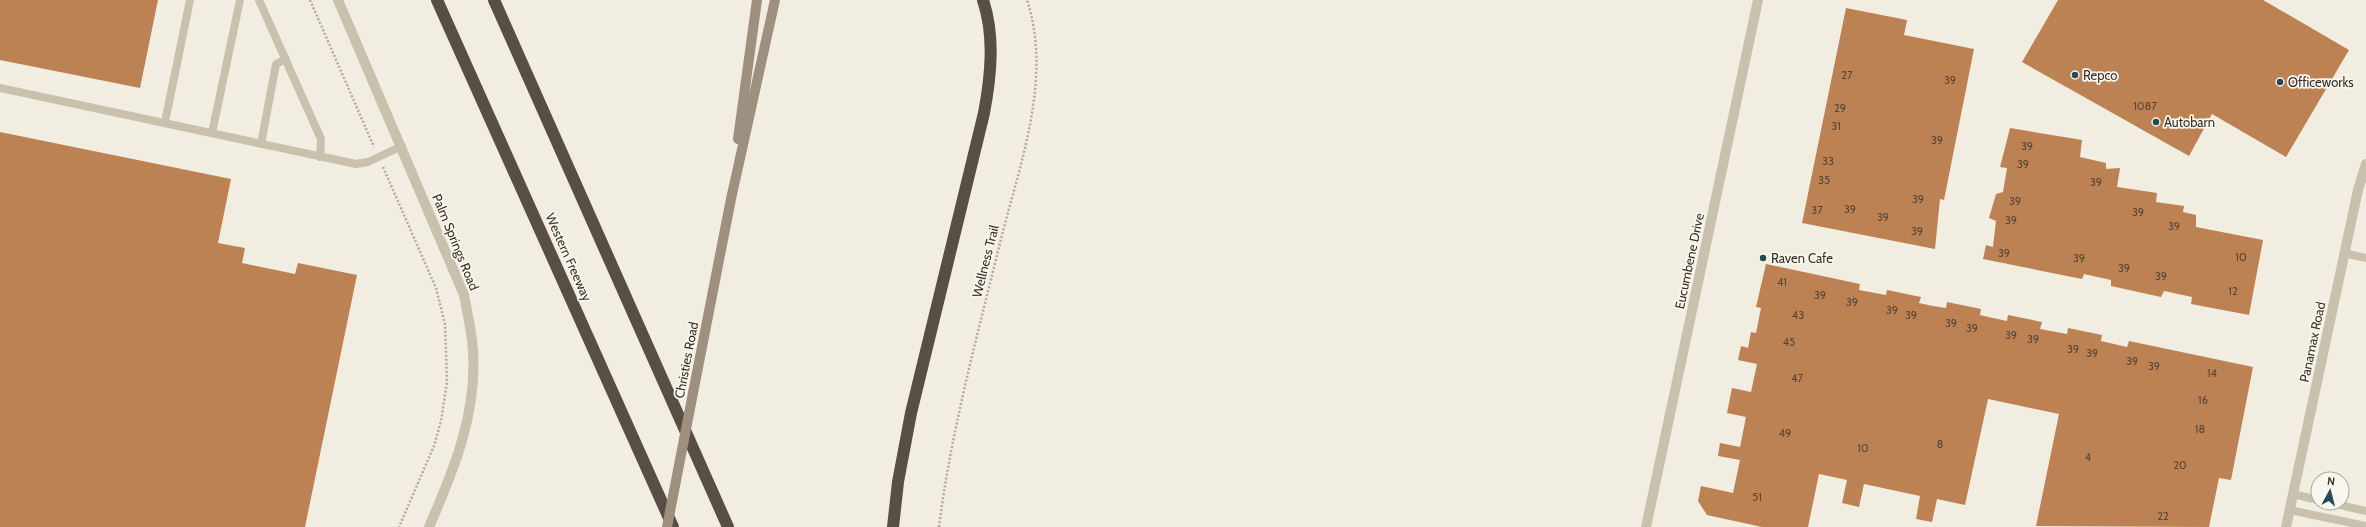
<svg xmlns="http://www.w3.org/2000/svg" width="2366" height="527" font-family="Cabin,sans-serif">
	<style>
		.building { fill: #bd8254 }
		.lines { fill: none; stroke-linecap: round; stroke-linejoin: round }
		.path { stroke: #b5aa98; stroke-width: 2.5; stroke-dasharray: 2 2; stroke-linecap: butt }
		.lane { stroke: #c9c0ad; stroke-width: 8 }
		.street { stroke: #c9c0ad; stroke-width: 10 }
		.secondary { stroke: #9d907f; stroke-width: 10 }
		.highway { stroke: #584e43; stroke-width: 12 }
		.secondary-bridge { stroke: #9d907f; stroke-width: 10 }
		.poi-dot { fill: #244957; stroke: #f9f6ed; stroke-width: 1.5 }
		.labels { text-anchor: middle; stroke-width: 3.5; stroke-linejoin: round; paint-order: stroke }
		.number-label { font-size: 11px; fill: #594635 }
		.poi-label { font-size: 13px; fill: #38322b; stroke: #f9f6ed; text-anchor: start }
		.street-label { font-size: 13px; fill: #38322b; stroke: #f9f6ed }
	</style>
	<rect width="100%" height="100%" fill="#f2ede1"/>
	<g class="building">
		<polygon points="0,0 158,0 140,88 0,60"/>
		<polygon points="2058,0 2263,0 2349,50 2286,157 2212,114 2189,156 2022,62"/>
		<polygon points="1846,8 1907,20 1904,35 1974,49 1944,200 1940,199 1935,249 1802,223"/>
		<polygon points="2010,128 2082,140 2080,157 2106,163 2106,169 2120,168 2117,187 2157,193 2156,202 2184,206 2183,212 2196,215 2196,227 2263,240 2249,315 2191,304 2192,297 2164,291 2161,297 2111,286 2111,280 2084,274 2082,279 1983,259 1986,245 1993,247 1996,221 1989,218 1996,194 2003,192 2007,168 2000,167"/>
		<polygon points="0,132 231,179 218,243 245,248 242,263 295,274 298,263 357,275 305,527 0,527"/>
		<polygon points="1766,264 1860,284 1859,290 1886,295 1887,290 1921,297 1919,303 1933,306 1946,308 1947,302 1981,309 1980,315 1993,318 2007,321 2008,315 2042,322 2040,329 2067,334 2068,328 2102,335 2101,341 2127,347 2129,341 2253,367 2231,480 2219,478 2209,527 2036,526 2059,414 1988,399 1965,505 1937,499 1932,522 1916,519 1920,496 1864,484 1859,507 1842,503 1847,480 1819,474 1808,527 1762,527 1707,515 1698,501 1701,486 1733,493 1740,460 1718,456 1720,443 1740,447 1746,417 1727,413 1732,388 1751,392 1757,364 1738,360 1741,346 1748,348 1751,332 1756,333 1761,308 1756,307"/>
	</g>
	<g class="lines">
		<g class="path">
			<polyline points="310,0 374,147"/>
			<polyline points="383,167 436,288 445,324 447,382 441,421 434,446 399,527"/>
			<path d="M939,527C951,431 977,337 1000,243C1019,166 1053,79 1027,0"/>
		</g>
		<g class="lane">
			<polyline points="259,0 321,139 320,157"/>
			<polyline points="0,88 356,164 368,162 402,146"/>
			<polyline points="165,122 190,0"/>
			<polyline points="212,133 240,0"/>
			<polyline points="261,144 276,64 286,59"/>
			<polyline points="2344,253 2366,258"/>
			<polyline points="2293,494 2318,500"/>
			<polyline points="2331,503 2366,511"/>
			<polyline points="2290,510 2366,526"/>
		</g>
		<g class="street">
			<path d="M338,0L464,295C467,310 470,325 472,340C480,406 455,468 429,527"/>
			<polyline points="1646,527 1758,0"/>
			<polyline points="2286,527 2358,190 2366,164"/>
		</g>
		<g class="secondary">
			<polyline points="738,139 757,0"/>
			<polyline points="693,393 731,199 775,0"/>
		</g>
		<g class="highway">
			<polyline points="437,0 673,527"/>
			<polyline points="494,0 728,527"/>
			<path d="M893,527L898,482L911,413L984,113C991,76 995,36 983,0"/>
		</g>
		<polyline class="secondary-bridge" points="667,527 693,393"/>
	</g>
	<g class="poi-dot">
		<circle cx="2075" cy="75" r="4"/>
		<circle cx="2280" cy="82" r="4"/>
		<circle cx="2156" cy="122" r="4"/>
		<circle cx="1763" cy="258" r="4"/>
	</g>
	<g class="labels">
		<g class="number-label">
			<text x="1847" y="79">27</text>
			<text x="1950" y="84">39</text>
			<text x="2145" y="110">1087</text>
			<text x="1840" y="112">29</text>
			<text x="1836" y="130">31</text>
			<text x="1937" y="144">39</text>
			<text x="2027" y="150">39</text>
			<text x="1828" y="165">33</text>
			<text x="2023" y="168">39</text>
			<text x="1824" y="184">35</text>
			<text x="2096" y="186">39</text>
			<text x="1918" y="203">39</text>
			<text x="2015" y="205">39</text>
			<text x="1850" y="213">39</text>
			<text x="1817" y="214">37</text>
			<text x="2138" y="216">39</text>
			<text x="1883" y="221">39</text>
			<text x="2011" y="224">39</text>
			<text x="2174" y="230">39</text>
			<text x="1917" y="235">39</text>
			<text x="2004" y="257">39</text>
			<text x="2241" y="261">10</text>
			<text x="2079" y="262">39</text>
			<text x="2124" y="272">39</text>
			<text x="2161" y="280">39</text>
			<text x="1782" y="286">41</text>
			<text x="2233" y="295">12</text>
			<text x="1820" y="299">39</text>
			<text x="1852" y="306">39</text>
			<text x="1892" y="314">39</text>
			<text x="1798" y="319">43</text>
			<text x="1911" y="319">39</text>
			<text x="1951" y="327">39</text>
			<text x="1972" y="332">39</text>
			<text x="2011" y="339">39</text>
			<text x="2033" y="343">39</text>
			<text x="1789" y="346">45</text>
			<text x="2073" y="353">39</text>
			<text x="2092" y="357">39</text>
			<text x="2132" y="365">39</text>
			<text x="2154" y="370">39</text>
			<text x="2212" y="377">14</text>
			<text x="1797" y="382">47</text>
			<text x="2203" y="404">16</text>
			<text x="2200" y="433">18</text>
			<text x="1785" y="437">49</text>
			<text x="1940" y="448">8</text>
			<text x="1863" y="452">10</text>
			<text x="2088" y="461">4</text>
			<text x="2180" y="469">20</text>
			<text x="1757" y="501">51</text>
			<text x="2163" y="520">22</text>
		</g>
		<g class="poi-label">
			<text x="2083" y="80">Repco</text>
			<text x="2288" y="87">Officeworks</text>
			<text x="2164" y="127">Autobarn</text>
			<text x="1771" y="263">Raven Cafe</text>
		</g>
		<g class="street-label">
			<text transform="translate(456 242) rotate(68)" y="5">Palm Springs Road</text>
			<text transform="translate(569 257) rotate(66)" y="5">Western Freeway</text>
			<text transform="translate(985 261) rotate(-76)" y="5">Wellness Trail</text>
			<text transform="translate(1689 261) rotate(-78)" y="5">Eucumbene Drive</text>
			<text transform="translate(2312 342) rotate(-78)" y="5">Panamax Road</text>
			<text transform="translate(686 360) rotate(-79)" y="5">Christies Road</text>
		</g>
	</g>
	<g transform="translate(2330 491) rotate(7)"><circle r="19" fill="#f9f6ed" stroke="#aca89f"/>
	<path d="M0-3L7 15L0 10L-7 15Z" fill="#244957"/>
	<text y="-6" font-size="11" font-weight="bold" text-anchor="middle" fill="#38322b">N</text>
	</g>
</svg>
